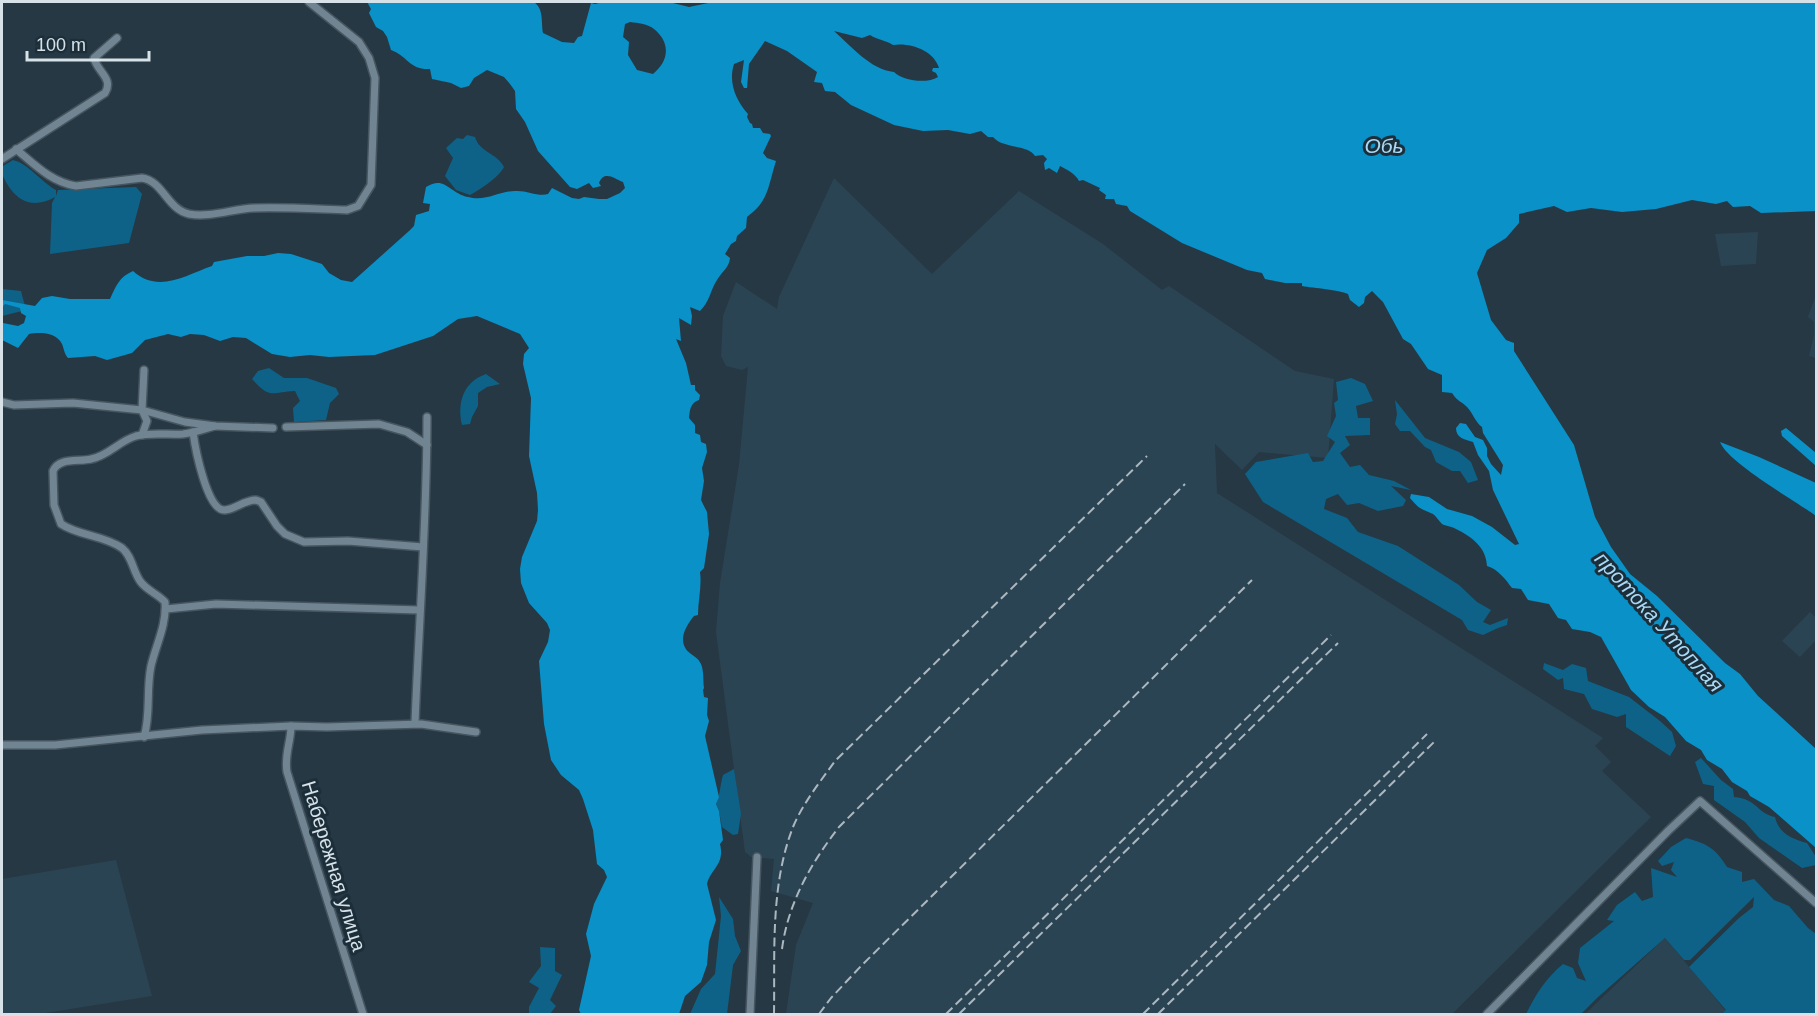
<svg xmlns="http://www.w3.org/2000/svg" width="1818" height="1016" font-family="Arial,sans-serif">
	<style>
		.built { fill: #2b4453 }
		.green { fill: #0e6287 }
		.water { fill: #0991c8; fill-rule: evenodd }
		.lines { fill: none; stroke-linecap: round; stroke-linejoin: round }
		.minor-casing { stroke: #46555f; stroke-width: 10 }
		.minor { stroke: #708591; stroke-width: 7 }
		.rail { stroke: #acb8c0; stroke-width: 2; stroke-dasharray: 9 4.5; stroke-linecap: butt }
		.labels { text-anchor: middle; stroke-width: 6; stroke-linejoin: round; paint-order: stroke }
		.street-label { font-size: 20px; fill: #d6e1e8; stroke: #1c2e39 }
		.water-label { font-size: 21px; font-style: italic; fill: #a9d9f5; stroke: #1c2e39 }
	</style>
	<rect width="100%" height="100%" fill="#263843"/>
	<g class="built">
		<polygon points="834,178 932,274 1019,191 1103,244 1162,290 1169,286 1295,371 1334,379 1328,458 1259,452 1242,470 1215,444 1217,493 1603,738 1595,746 1611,762 1602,771 1651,817 1452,1014 786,1014 796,945 813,903 771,891 774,859 751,857 745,852 716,632 720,583 739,465 748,367 742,370 726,366 721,356 723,316 736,282 777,309 779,297"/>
		<polygon points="1758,232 1756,264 1721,266 1715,234"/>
		<polygon points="1816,295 1816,358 1809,356 1814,335 1814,322 1808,317"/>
		<polygon points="1810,612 1816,618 1816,640 1800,657 1782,641"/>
		<polygon points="116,860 152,996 39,1014 2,1014 2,879"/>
		<polygon points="1665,938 1726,1011 1722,1014 1585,1014"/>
	</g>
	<g class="green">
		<path d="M467,135L475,137C480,153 496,152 504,167C500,176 480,190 470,195L456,190L445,176L453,158L446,148L457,138L463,139Z"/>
		<path d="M13,160C29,164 41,182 56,190V196L58,190L136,187L142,194L129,243L50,254L52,203L55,197C30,211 13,199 2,174L3,166Z"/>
		<polygon points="2,289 21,291 26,310 2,316"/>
		<path d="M269,368L284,378H307L336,388L339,394L330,403L326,420L294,422L293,408L300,401L295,391C271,392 271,400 252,379L258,371Z"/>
		<path d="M486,374L500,384L487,387L478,393V406L472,417L470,424L462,425C457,403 463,382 486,374Z"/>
		<polygon points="1351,378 1365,384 1373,401 1356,406 1358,418 1370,418 1370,435 1345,436 1350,445 1340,453 1350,467 1360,465 1369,475 1394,481 1411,490 1391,486 1406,500 1403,506 1378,511 1359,503 1347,505 1338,494 1326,499 1324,509 1347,518 1358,532 1398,546 1459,585 1477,602 1491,610 1483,622 1490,625 1508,618 1507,625 1498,628 1483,635 1468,630 1462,620 1263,502 1245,474 1256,462 1308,453 1313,462 1323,461 1335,442 1327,436 1336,416 1334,403 1338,400 1336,382"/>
		<polygon points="1395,400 1425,438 1459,452 1471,462 1478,480 1468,483 1460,471 1452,471 1436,462 1431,450 1425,447 1410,431 1400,431 1395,424 1397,414"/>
		<polygon points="1544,663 1563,670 1572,664 1586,668 1588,681 1629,697 1660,721 1672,732 1676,746 1670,756 1626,727 1626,714 1617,717 1592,709 1584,694 1564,689 1563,678 1558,680 1543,669"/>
		<path d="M1701,758L1721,780L1733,789L1734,797C1758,799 1756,813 1775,817C1779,834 1792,839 1807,843L1816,857V865L1802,868L1759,838L1745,822L1714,800V786L1703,784L1695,762Z"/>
		<path d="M734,769L741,814L738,834L733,835L722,827L719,811L716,804C720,796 720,785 723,775Z"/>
		<path d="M1686,838C1708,844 1715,848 1727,867L1742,872V882L1754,879L1774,900L1789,906L1808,928L1816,934V1014H1722L1726,1010L1689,967L1739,918L1753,907L1754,897L1690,960H1684L1665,938L1597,998L1581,1014H1526C1536,994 1546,978 1563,964L1573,968L1577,978L1586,981L1578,963L1580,948L1614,921L1607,920L1617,905L1635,892L1642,901L1653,897L1651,868L1677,877L1671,870L1674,862L1662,866L1658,861L1671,847Z"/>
		<polygon points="719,897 733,919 735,936 741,951 733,965 727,1014 690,1014 701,989 715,974 721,916"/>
		<polygon points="540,947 555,948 555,971 562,975 550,1000 556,1006 550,1014 529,1014 529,1007 539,988 529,982 541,966"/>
	</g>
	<g class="water">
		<path d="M367,2H534C544,9 541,22 543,33L562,42L574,43L578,37L582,36L591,3L595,4L603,2H669L689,7L713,2H1816V211L1761,213L1750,206L1733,207L1727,201L1716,204L1692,200L1656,209L1622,212L1591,208L1567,212L1554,206L1519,214V223L1506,238L1487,250L1477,273L1491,320L1506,340L1514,343V351L1574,445L1595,517L1611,547L1630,574L1657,596L1725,663L1740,674L1758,696L1816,749V848L1769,807L1750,796L1747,791L1732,782L1722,769L1707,760L1701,750L1686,741L1665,717L1649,707L1631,690L1601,637L1590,632L1572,629L1566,620L1558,618L1549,604L1528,600L1521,589L1512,588C1506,580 1498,569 1487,566C1486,547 1472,537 1456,529C1451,526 1446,526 1442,524C1439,521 1436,516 1433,514C1420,508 1420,510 1410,498L1411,494L1429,497L1447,509L1472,516L1492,527L1515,545L1519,544L1493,490L1489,471L1478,455L1473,442C1464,439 1456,438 1456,428L1460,423L1466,424L1475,437L1483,440L1487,448V456L1491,464L1501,475L1503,465L1483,433L1482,427C1475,422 1473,413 1467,407C1461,401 1458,402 1452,393L1442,392V375L1428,369L1411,344L1403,339L1383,302L1372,291L1365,297L1364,303L1359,307L1350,300L1348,294C1339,290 1314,288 1302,286V283H1285L1265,279L1262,273L1247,270L1182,243L1130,211L1127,206L1116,204L1114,199H1105L1106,195L1099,190L1100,188L1083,180L1079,181C1076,174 1066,169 1060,166L1057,173L1049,168L1045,170L1044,163L1047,159L1043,155L1035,156C1027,144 1003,149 993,137H988L981,131L970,134L948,130L923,131L894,125L851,105L835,92L825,91L822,83L814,82L817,72L787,51L765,41L749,64L747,88H744L741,82L744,60L734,64C728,83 736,100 748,114L747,117L750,123L752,124L753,128H760L763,133L770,134L771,136L763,153L767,158L776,161C768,186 769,201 747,217L746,228L737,236L736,241L731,244L725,254L730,258C729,268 722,271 717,280C710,291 710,301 700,311L690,307L692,316L691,325L679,318L681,341L676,339L686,363L691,385H695V390L700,395L699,400C690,403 690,410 689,418L695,425V433L700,435L701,442L706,444L707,452L702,468L704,481L701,500L707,512L709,534L704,568L700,572C702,587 698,600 698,615L694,616C685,627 676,643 691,654C695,657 698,658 701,664C704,671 703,681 704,688L703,690L704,697L708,698L707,715L709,721L705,736L719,797L716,804L719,811L723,840L720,844C725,865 711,868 707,884L716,920L709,942L707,965L701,982L685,996L679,1014H581L579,1010L591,956L586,934L594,904L607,877L604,870L597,864L593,830L583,799L579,790L561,775L551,760L544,724L539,661L548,642L550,630L547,623L529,603L521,583L520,569L522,557L537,521L538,510L537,493L529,456L531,398L523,364L524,354L529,348L520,334L477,316L458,319L433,336L375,355L329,357L310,355L290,357L272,354L246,338L233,337L220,341L204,335L190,334L181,337L168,334L145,340L132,353L107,360L95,356L68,358C64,353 64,349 62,344C56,332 40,332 29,334L18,348L2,340V324L3,323L18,326L24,323L26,316L21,313L20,308L5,304L2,307V300L35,306L42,298L52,296L70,299H110C116,286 119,277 133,271C158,294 186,275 212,266L214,262L247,256H264L278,253L291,254L322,264L329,273L341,280L352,282L409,231L414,226L416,215L429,211L430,204L423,203L426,187C445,175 449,193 468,197C486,202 499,191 515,191C527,190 538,197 548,194L552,188L572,198L579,199L584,197L599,199H607L620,193L625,188L623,182C614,178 604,170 599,183L601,186L593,188L589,183L577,189L570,187L538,151L525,122L516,109L515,91L510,84L504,77L487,70L474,78L469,86L461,88L451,83L432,79L430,69C409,70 408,56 391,50L387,37L383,31L376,27L369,13L371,9ZM630,22C638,23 648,24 654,29C671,43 669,61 653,74L637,70L628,55L629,42L623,37L625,24ZM834,31L862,38L870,35C878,40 885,40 893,45C909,42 934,50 939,68H933L932,71L936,73L938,77C927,84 903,81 894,72C871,70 851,46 834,31Z"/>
		<polygon points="1786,428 1816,453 1816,466 1782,436 1781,431"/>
		<path d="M1720,442L1759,457L1816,483V516C1796,501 1728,463 1720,442Z"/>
	</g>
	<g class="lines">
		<g class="minor-casing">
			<g id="minor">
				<path d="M16,149C34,164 51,182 76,186L142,178C163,181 167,209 189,214C209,218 233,209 254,208C285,207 316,209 347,210L358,206L371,185L375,78L369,58L359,42L309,2"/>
				<path d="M2,159L105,93C114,78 97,72 94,58L117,38"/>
				<polyline points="2,402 14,405 73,403 142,410 185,422 215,426 273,428"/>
				<polyline points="286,427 379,424 407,432 427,445"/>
				<path d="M193,432C195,447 207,512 225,510C236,509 244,500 256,500L261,502L277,526L285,534L304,542L348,541L423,547"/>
				<polyline points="142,435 147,421 142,410 144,370"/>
				<polyline points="166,609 216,604 419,610"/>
				<path d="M415,723C419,621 427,519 427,417"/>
				<path d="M291,726C291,742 284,755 287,772L363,1014"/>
				<path d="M144,737C151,714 146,690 151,666C156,645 167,624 165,602C158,594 146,590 140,581C133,571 132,556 122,548C103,535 79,536 61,524L54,505L53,471C59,457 79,462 91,459C108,456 119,441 136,436C151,432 168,435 183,434C194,433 204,429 215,426"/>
				<polyline points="2,745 55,745 202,730 291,726 327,727 421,724 476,732"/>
				<polyline points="750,1014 757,857"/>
				<polyline points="1487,1014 1668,831 1700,801 1816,903"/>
			</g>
		</g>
		<use href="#minor" class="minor"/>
		<g class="rail">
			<path d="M782,949C788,903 811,863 839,827L1185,484"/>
			<path d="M774,1014C775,953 770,886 793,827C803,803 820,782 835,761L1147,456"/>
			<polyline points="819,1014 831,998 862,965 1252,580"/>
			<polyline points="946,1014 1331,635"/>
			<polyline points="959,1014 1338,643"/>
			<polyline points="1143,1014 1427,734"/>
			<polyline points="1158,1014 1434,742"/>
		</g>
	</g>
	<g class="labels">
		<g class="street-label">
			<text transform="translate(334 866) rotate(73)" y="7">Набережная улица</text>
		</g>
		<g class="water-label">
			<text x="1384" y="153">Обь</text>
			<text transform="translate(1659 622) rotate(48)" y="7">протока Утоплая</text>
		</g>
	</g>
	<rect width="1818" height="1016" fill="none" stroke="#d6e1e8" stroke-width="6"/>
	<path d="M27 51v9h122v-9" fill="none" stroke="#d6e1e8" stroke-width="3"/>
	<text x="36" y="51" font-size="18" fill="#d6e1e8" stroke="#1c2e39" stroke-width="4.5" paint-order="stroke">100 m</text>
</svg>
